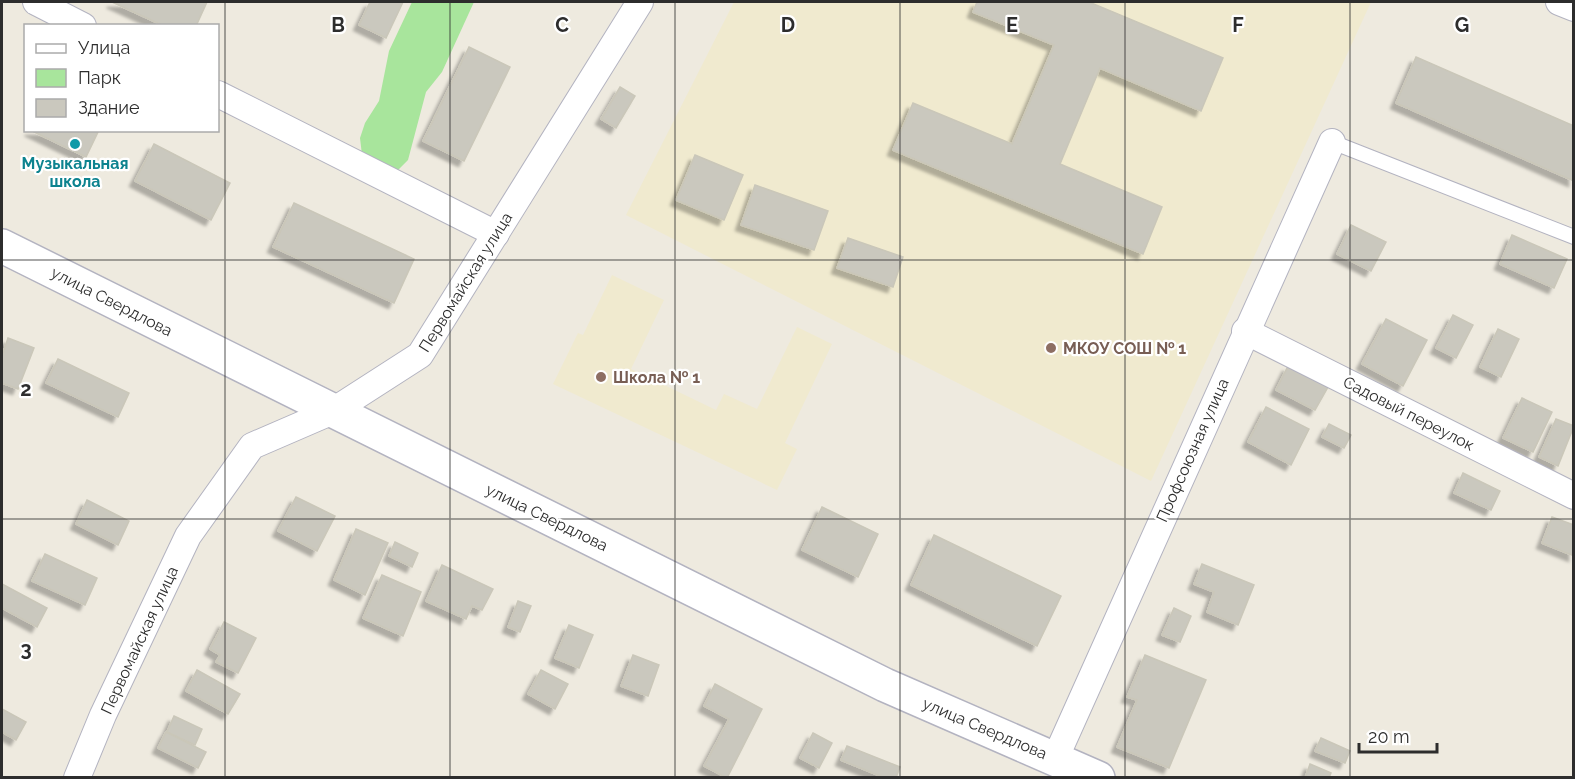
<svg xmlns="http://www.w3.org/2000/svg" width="1575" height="779" font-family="Raleway,sans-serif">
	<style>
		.education { fill: #f0eacf }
		.green { fill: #a8e59c }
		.building { fill: #cac8be; stroke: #cac7b9; stroke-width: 1.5; filter: url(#shadow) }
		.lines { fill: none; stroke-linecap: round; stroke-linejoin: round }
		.service-casing { stroke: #b3b3c0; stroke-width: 16 }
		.minor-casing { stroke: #b3b3c0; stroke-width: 28 }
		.tertiary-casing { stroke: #b3b3c0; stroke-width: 36 }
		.service { stroke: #fff; stroke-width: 14 }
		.minor { stroke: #fff; stroke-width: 26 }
		.tertiary { stroke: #fff; stroke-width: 33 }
		.grid { fill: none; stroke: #2d2d2d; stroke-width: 1.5; stroke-opacity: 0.55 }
		.culture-dot { fill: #0f9aa8; stroke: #fff; stroke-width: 2 }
		.education-dot { fill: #8d6e63; stroke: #fff; stroke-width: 2 }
		.labels { text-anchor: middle; stroke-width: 4.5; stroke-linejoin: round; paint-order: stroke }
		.culture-label { font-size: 16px; font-weight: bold; fill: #0d838f; stroke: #fff }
		.street-label { font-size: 16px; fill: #2d2d2d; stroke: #fff }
		.education-label { font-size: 16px; font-weight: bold; fill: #785e54; stroke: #fff; text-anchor: start }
		.grid-label { font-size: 20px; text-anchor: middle; font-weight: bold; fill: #2d2d2d; stroke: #fff; stroke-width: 4.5; stroke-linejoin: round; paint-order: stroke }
	</style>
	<defs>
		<filter id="shadow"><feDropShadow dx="-5.5" dy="5.5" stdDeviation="1.5" flood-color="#0004"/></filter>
	</defs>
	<rect width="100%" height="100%" fill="#eeeadf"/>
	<g class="education">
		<polygon points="734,2 1371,2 1151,481 626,215"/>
		<polygon points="612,275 664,300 631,369 716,410 724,394 757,409 797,327 832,344 785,443 797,449 777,490 553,384 578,333 583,335"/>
	</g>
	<polygon class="green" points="412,2 474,2 442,72 426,92 408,160 396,172 362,155 360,138 365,123 379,101 389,51"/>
	<g class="building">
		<polygon points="112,2 207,2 196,26 164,26"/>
		<polygon points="370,2 403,2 386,38 359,25"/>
		<polygon points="977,2 1089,2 1223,58 1201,111 1100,68 1060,164 1162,207 1143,254 893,150 913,103 1012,144 1054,45 973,12"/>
		<polygon points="469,47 510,67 464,161 423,141"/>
		<polygon points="1416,57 1574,126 1574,181 1396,103"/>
		<polygon points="620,87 635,96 616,128 601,119"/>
		<polygon points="30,130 99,130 86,157"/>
		<polygon points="154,144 230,183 211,220 135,181"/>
		<polygon points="695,155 743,175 724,220 676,200"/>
		<polygon points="755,185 828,211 814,250 741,225"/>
		<polygon points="294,203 414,259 394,303 273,247"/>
		<polygon points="1351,225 1386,242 1371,271 1337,254"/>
		<polygon points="1512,235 1567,259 1554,288 1500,264"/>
		<polygon points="848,238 903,257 893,287 837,268"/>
		<polygon points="1453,315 1473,325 1456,358 1436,348"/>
		<polygon points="1386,319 1427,340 1403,386 1362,364"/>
		<polygon points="1498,329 1519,339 1501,377 1480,367"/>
		<polygon points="8,338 34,348 18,389 2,383 2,356"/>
		<polygon points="58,359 129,393 118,417 46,383"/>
		<polygon points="1288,366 1328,387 1315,410 1276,390"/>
		<polygon points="1522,398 1552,412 1533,452 1503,438"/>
		<polygon points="1266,407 1309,429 1291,465 1248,442"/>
		<polygon points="1556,419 1574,426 1558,466 1539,457"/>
		<polygon points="1329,424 1351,435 1344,448 1322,437"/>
		<polygon points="1463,473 1500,491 1491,510 1454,493"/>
		<polygon points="296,497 335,516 317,551 278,531"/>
		<polygon points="87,500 129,521 118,545 76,524"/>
		<polygon points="822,507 878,534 858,577 802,550"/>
		<polygon points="1552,517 1574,525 1574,556 1542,543"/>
		<polygon points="356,529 388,543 365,595 334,580"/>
		<polygon points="934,535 1061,596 1037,646 911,585"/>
		<polygon points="395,542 418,553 412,567 389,556"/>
		<polygon points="45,554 97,578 85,605 32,581"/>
		<polygon points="1202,564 1254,585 1238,625 1207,612 1214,592 1194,584"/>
		<polygon points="442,565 493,589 482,610 472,606 466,619 426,601"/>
		<polygon points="382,575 421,592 403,636 363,618"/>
		<polygon points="2,584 47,608 37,627 2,608"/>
		<polygon points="518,601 531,606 520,632 508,627"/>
		<polygon points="1174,608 1191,616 1180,642 1162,635"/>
		<polygon points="224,622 256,638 238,673 216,662 220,655 210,649"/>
		<polygon points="569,625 593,635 579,668 555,658"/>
		<polygon points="633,655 659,665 648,696 621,686"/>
		<polygon points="1145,655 1206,680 1169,768 1117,747 1137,700 1127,697"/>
		<polygon points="197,670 240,694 228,714 186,691"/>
		<polygon points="541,670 568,684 555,709 528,694"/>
		<polygon points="715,684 762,709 727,778 704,766 729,719 704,706"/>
		<polygon points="2,709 26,722 16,740 2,732"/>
		<polygon points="174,716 202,729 195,745 167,732"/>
		<polygon points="166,732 206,752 198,768 158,748"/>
		<polygon points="813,733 832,743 819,768 800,758"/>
		<polygon points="1321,738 1350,751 1345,763 1315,751"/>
		<polygon points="847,746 900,767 896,778 885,778 841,760"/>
		<polygon points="1310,764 1331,773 1329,778 1305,778"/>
	</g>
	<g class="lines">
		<g class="service-casing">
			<polyline id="service" points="1332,142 1574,237"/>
		</g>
		<g class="minor-casing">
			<g id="minor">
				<polyline points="36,2 83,26"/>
				<polyline points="1559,2 1574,8"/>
				<polyline points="218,94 496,234"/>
				<polyline points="1245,331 1574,496"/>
				<polyline points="1055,759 1332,142"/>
				<polyline points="77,778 103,715 188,536 252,446 333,411 420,355 640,2"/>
			</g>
		</g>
		<g class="tertiary-casing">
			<polyline id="tertiary" points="2,246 885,685 1098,778"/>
		</g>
		<use href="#service" class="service"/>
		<use href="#minor" class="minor"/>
		<use href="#tertiary" class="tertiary"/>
	</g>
	<path class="grid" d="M225,2V778M450,2V778M675,2V778M900,2V778M1125,2V778M1350,2V778M2,260H1574M2,519H1574"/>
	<circle class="culture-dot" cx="75" cy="144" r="6"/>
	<g class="education-dot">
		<circle cx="1051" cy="348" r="6"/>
		<circle cx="601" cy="377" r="6"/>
	</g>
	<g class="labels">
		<g class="culture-label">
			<text x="75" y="169">Музыкальная<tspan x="75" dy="18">школа</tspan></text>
		</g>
		<g class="street-label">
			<text transform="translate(465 282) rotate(-58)" y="6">Первомайская улица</text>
			<text transform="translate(112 301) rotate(27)" y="6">улица Свердлова</text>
			<text transform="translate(1409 413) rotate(27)" y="6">Садовый переулок</text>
			<text transform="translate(1192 450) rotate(-66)" y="6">Профсоюзная улица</text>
			<text transform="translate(547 517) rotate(26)" y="6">улица Свердлова</text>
			<text transform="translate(139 640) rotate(-65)" y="6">Первомайская улица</text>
			<text transform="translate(985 728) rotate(23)" y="6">улица Свердлова</text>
		</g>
		<g class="education-label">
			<text x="1063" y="354">МКОУ СОШ № 1</text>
			<text x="613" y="383">Школа № 1</text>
		</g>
	</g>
	<g class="grid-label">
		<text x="338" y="32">B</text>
		<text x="562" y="32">C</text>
		<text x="788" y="32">D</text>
		<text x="1012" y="32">E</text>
		<text x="1238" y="32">F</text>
		<text x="1462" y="32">G</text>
		<text x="26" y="396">2</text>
		<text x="26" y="656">3</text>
	</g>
	<rect width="1575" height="779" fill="none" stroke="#2d2d2d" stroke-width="6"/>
	<rect x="24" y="24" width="195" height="108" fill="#ffffff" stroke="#ababab" stroke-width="1.5"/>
	<rect x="36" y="44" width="30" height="9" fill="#ffffff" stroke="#ababab" stroke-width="1.5"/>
	<text x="78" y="54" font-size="18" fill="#2d2d2d">Улица</text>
	<rect x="36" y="69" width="30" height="18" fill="#a8e59c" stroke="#ababab" stroke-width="1.5"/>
	<text x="78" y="84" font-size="18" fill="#2d2d2d">Парк</text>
	<rect x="36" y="99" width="30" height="18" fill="#cac8be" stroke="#ababab" stroke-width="1.5"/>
	<text x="78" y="114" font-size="18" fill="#2d2d2d">Здание</text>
	<path d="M1359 743v9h78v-9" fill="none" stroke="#2d2d2d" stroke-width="3"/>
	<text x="1368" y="743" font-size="18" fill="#2d2d2d" stroke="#ffffff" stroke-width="4.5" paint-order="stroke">20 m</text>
</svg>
